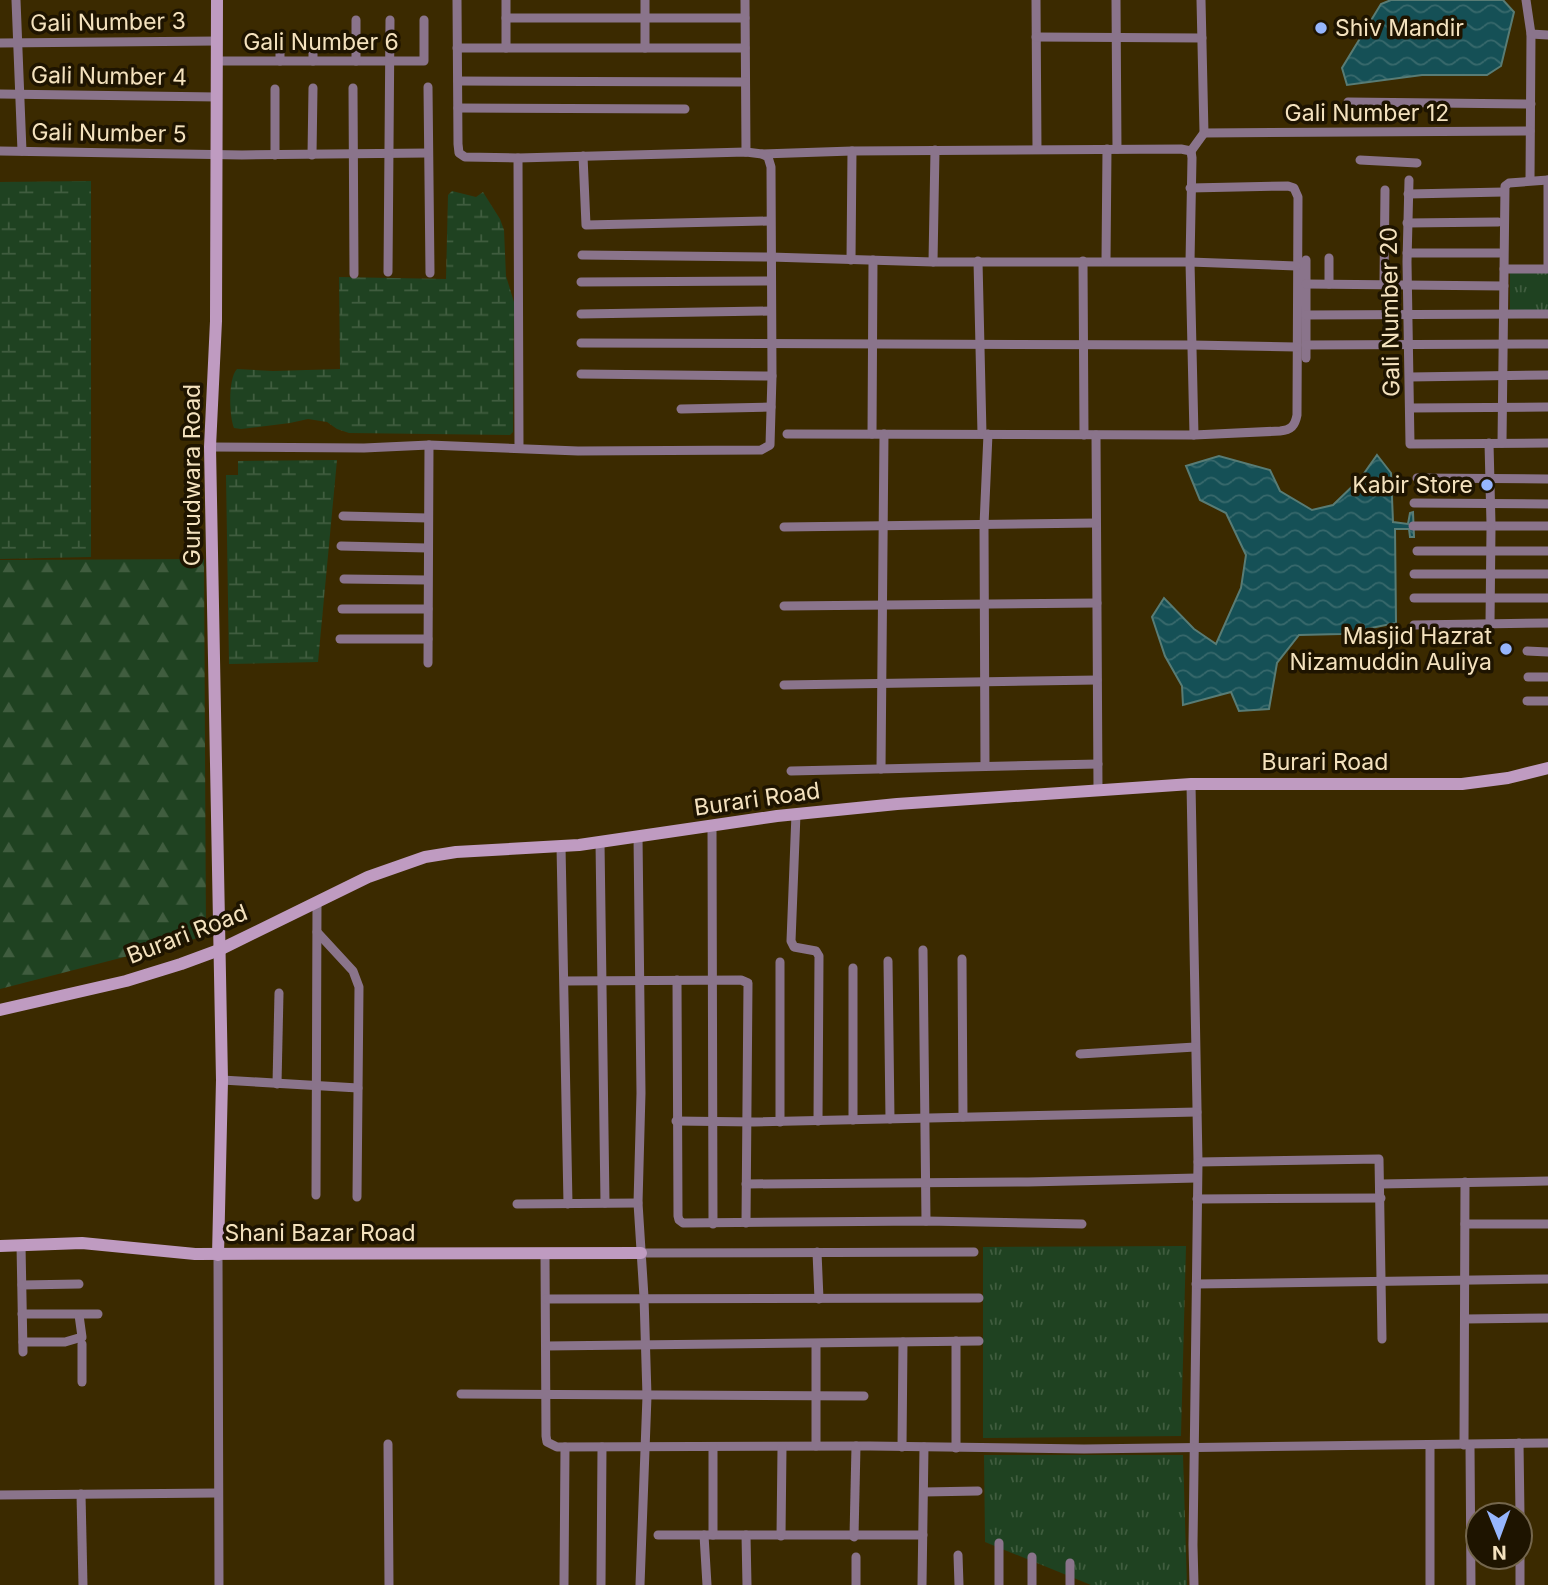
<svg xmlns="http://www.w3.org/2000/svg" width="1548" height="1585" font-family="Inter,sans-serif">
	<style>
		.grass { fill: url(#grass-tufts) }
		.forest { fill: url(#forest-firs) }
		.wetland { fill: url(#wetland-marsh) }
		.water { fill: url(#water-waves); stroke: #587c75; stroke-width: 2 }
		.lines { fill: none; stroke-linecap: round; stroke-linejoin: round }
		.street { stroke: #8a748b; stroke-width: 9 }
		.secondary { stroke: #bf9bc1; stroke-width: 12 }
		.poi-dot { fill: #96b6fd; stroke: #1e1400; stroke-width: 2.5 }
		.labels { text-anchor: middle; stroke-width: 7; stroke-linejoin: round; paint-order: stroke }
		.street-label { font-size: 23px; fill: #f4e2be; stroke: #1e1400 }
		.poi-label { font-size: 23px; fill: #f4e2be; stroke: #1e1400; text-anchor: end }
	</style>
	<defs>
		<pattern id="grass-tufts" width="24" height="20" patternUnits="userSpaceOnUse" patternTransform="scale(1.75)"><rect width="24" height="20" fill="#1f4221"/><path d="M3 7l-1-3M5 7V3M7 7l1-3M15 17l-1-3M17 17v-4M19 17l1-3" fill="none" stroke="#405d3f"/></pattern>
		<pattern id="forest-firs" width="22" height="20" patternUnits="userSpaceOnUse" patternTransform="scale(1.75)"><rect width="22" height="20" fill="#1f4221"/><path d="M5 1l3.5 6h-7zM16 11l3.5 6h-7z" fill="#405d3f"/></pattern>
		<pattern id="wetland-marsh" width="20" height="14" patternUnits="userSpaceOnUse" patternTransform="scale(1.75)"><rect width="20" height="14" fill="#1f4221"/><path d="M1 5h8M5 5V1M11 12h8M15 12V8" fill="none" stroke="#405d3f"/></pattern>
		<pattern id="water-waves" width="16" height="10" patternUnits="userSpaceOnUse" patternTransform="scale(1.75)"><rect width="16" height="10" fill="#155056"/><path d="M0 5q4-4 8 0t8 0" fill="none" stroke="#38696c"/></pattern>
	</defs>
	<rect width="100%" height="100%" fill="#3b2a00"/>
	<g class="grass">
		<rect x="1510" y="272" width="38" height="39"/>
		<polygon points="1186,1246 1181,1436 983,1438 983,1247"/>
		<polygon points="984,1455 1183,1455 1187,1585 1091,1585 985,1542"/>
	</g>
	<polygon class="forest" points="204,559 206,936 0,989 0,560"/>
	<g class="wetland">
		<polygon points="91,181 91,557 0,559 0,182"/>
		<path d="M452,191L476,197L483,192L500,219L504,230L506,276L514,302L513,432L510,435L349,433L337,429L327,422L308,419L290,423L241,429L234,428C229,416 228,378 237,369L273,371L340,369L339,277L446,279L448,195Z"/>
		<polygon points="337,460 318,662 229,664 226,475 238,475 238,461"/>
	</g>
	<g class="water">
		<polygon points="1391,0 1503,0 1514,12 1501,66 1487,75 1422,75 1347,85 1342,68 1381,4"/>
		<polygon points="1377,455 1391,473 1393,522 1408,524 1410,513 1413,512 1414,537 1410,537 1409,529 1395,529 1396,623 1341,634 1299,635 1277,663 1269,709 1239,711 1231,692 1183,705 1182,686 1165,656 1152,617 1164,598 1194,629 1216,644 1241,588 1246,555 1226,513 1200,500 1186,466 1219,456 1270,470 1280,491 1312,510 1333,505 1360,479"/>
	</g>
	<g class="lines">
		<g class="street">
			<polyline points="16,0 22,151"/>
			<polyline points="506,0 506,48"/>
			<polyline points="745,0 746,152"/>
			<polyline points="1036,0 1037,149"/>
			<polyline points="1116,0 1117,149"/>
			<polyline points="1526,0 1531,34 1530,180"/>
			<polyline points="506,18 745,18"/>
			<polyline points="1531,34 1548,35"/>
			<polyline points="1036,37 1202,38"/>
			<polyline points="0,43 217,41"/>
			<polyline points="457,48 745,48"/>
			<polyline points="645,48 645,0"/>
			<polyline points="217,61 424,61 424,20"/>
			<polyline points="280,61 280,40"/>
			<polyline points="313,61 313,41"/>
			<polyline points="356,61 356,20"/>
			<polyline points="458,81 745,82"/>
			<polyline points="428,87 430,273"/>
			<polyline points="353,88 354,274"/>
			<polyline points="0,94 217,97"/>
			<polyline points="1348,102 1531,104"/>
			<polyline points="458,108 685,109"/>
			<polyline points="1204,133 1530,131"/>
			<polyline points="0,151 242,155 428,153"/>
			<polyline points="1191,151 1204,133 1201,0"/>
			<polyline points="762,154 852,151 1181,149 1191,151 1192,158 1190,262 1194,435 787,434"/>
			<polyline points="275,155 275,89"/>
			<polyline points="312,155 313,88"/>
			<polyline points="583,156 586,225 769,221"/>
			<polyline points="518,158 519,448"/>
			<polyline points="1360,160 1417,163"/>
			<polyline points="1409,180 1407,262 1410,444 1548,443"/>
			<path d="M1190,188L1288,186L1294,188L1298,197L1297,415C1295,426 1291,430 1280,431L1194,435"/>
			<polyline points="1408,194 1504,192"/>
			<polyline points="1407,223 1498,222"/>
			<polyline points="1407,253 1499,253"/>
			<polyline points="582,255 770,257 933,262 1190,262 1296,266"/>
			<polyline points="1329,258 1329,284"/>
			<polyline points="851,260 852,151"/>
			<polyline points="1306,260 1306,358"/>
			<polyline points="978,261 982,434"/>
			<polyline points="1083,261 1084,435"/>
			<polyline points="1106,261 1107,149"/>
			<polyline points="933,262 935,150"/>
			<polyline points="1504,269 1548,269 1548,180"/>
			<polyline points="388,272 390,20"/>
			<polyline points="581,282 770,281"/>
			<polyline points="1306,284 1504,286"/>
			<polyline points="1384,284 1385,190"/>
			<polyline points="581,314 771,311"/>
			<polyline points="1306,315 1548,314"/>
			<polyline points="581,343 1192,345 1296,347"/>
			<polyline points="1306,345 1548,344"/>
			<polyline points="581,374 772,376"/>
			<polyline points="1410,377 1548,375"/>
			<polyline points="1410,408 1548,407"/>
			<polyline points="681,409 771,407"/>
			<polyline points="872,434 873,260"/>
			<polyline points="1096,435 1098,789"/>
			<polyline points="1489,443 1491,524"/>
			<polyline points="1502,443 1505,186 1509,183 1548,180"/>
			<polyline points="210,447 364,448 429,445 578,451 761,450 770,445 772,376 771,167 768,157 762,154 746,152 518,158 465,157 459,153 458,144 457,0"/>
			<polyline points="1417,478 1548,479"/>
			<polyline points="1414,503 1548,504"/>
			<polyline points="343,516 428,518"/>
			<polyline points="1413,526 1489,526"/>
			<polyline points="1492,526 1548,526"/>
			<polyline points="784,527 1096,523"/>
			<polyline points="341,546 427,548"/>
			<polyline points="1417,551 1548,551"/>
			<polyline points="1414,574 1548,574"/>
			<polyline points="344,579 427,580"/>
			<polyline points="1414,598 1548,598"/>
			<polyline points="784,606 1097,603"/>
			<polyline points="342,609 428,609"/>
			<polyline points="1490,623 1491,528"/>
			<polyline points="1414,625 1548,623"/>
			<polyline points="340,639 428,639"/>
			<polyline points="1527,651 1548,652"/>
			<polyline points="428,663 429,445"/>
			<polyline points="1528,677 1548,677"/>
			<polyline points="784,685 1097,680"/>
			<polyline points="1527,701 1548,701"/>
			<polyline points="985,766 984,525 988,434"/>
			<polyline points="881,769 884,434"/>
			<polyline points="791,771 1098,764"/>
			<polyline points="1191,784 1198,1162 1193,1545 1194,1585"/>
			<polyline points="796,814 791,941 794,947 816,951 819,956 818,1121"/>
			<polyline points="712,825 713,1224"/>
			<polyline points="638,836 641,1093 638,1203 644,1297 647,1396 640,1585"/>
			<polyline points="600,842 605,1203"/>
			<polyline points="561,846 568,1204"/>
			<polyline points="317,932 353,971 359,987 357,1197"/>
			<polyline points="923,950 926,1221"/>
			<polyline points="962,959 963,1117"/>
			<polyline points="888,961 890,1119"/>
			<polyline points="853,968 853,1120"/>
			<polyline points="677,980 678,1216 679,1220 683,1223 926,1221 1082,1224"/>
			<polyline points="565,981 741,980 748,983 746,1223"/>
			<polyline points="1080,1054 1195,1047"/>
			<polyline points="222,1080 358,1088"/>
			<polyline points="277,1084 279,993"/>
			<polyline points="676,1121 754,1122 1197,1112"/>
			<polyline points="780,1122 780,962"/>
			<polyline points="1198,1162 1379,1159 1382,1339"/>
			<polyline points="746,1184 1028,1182 1197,1178"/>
			<polyline points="1380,1184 1548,1181"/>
			<polyline points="316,1195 317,902"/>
			<polyline points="1197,1199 1381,1198"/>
			<polyline points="517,1204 638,1203"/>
			<polyline points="1465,1224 1548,1224"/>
			<polyline points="21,1245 23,1352"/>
			<polyline points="817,1252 819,1299"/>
			<polyline points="641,1253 974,1252"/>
			<polyline points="545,1254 546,1436 547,1442 557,1447 870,1446 1084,1449 1548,1443"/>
			<polyline points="218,1255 219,1585"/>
			<polyline points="1196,1284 1548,1279"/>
			<polyline points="22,1285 79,1284"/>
			<polyline points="546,1299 979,1298"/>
			<polyline points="22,1314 98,1314"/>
			<polyline points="1465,1319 1548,1318"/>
			<polyline points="23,1342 65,1342 82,1337 79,1315"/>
			<polyline points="546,1346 979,1341"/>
			<polyline points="82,1382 82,1344"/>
			<polyline points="461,1394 864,1396"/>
			<polyline points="1519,1443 1520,1515"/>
			<polyline points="388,1444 389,1585"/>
			<polyline points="1464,1445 1465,1182"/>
			<polyline points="1470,1445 1471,1585"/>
			<polyline points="816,1446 816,1344"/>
			<polyline points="902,1447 903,1342"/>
			<polyline points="956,1448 956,1341"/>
			<polyline points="924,1492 978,1491"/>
			<polyline points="81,1494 83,1585"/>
			<polyline points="0,1495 217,1493"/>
			<polyline points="658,1535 923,1535"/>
			<polyline points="704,1535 707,1585"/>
			<polyline points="713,1535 713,1447"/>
			<polyline points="746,1535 747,1585"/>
			<polyline points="781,1536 782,1448"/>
			<polyline points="854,1537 856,1446"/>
			<polyline points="958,1555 959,1585"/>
			<polyline points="564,1585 565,1447"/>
			<polyline points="601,1585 602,1447"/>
			<polyline points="856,1585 856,1557"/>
			<polyline points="922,1585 924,1447"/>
			<polyline points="999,1585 999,1543"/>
			<polyline points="1032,1585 1032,1557"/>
			<polyline points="1070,1585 1070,1563"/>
			<polyline points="1430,1585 1430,1445"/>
			<polyline points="1520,1585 1520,1557"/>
		</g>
		<g class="secondary">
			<polyline points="217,0 216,321 210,447 222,1080 218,1255"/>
			<polyline points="0,1010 126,981 181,964 219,950 368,877 425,857 456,852 579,845 777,816 897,804 1191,784 1462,784 1508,778 1548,768"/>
			<polyline points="0,1246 82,1243 195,1254 641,1253"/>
		</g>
	</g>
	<g class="poi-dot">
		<circle cx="1321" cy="28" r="7"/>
		<circle cx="1487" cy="485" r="7"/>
		<circle cx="1506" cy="649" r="7"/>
	</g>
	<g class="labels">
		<g class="street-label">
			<text transform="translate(108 22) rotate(-1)" y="8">Gali Number 3</text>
			<text x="321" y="50">Gali Number 6</text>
			<text transform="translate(109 76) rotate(1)" y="8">Gali Number 4</text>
			<text x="1367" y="121">Gali Number 12</text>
			<text transform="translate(109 133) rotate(1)" y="8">Gali Number 5</text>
			<text transform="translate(1390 312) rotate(-91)" y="8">Gali Number 20</text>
			<text transform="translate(192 475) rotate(-90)" y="8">Gurudwara Road</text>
			<text x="1325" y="770">Burari Road</text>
			<text transform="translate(757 799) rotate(-8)" y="8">Burari Road</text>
			<text transform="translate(187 934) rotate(-21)" y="8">Burari Road</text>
			<text x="320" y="1241">Shani Bazar Road</text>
		</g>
		<g class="poi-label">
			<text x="1335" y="36" text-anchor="start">Shiv Mandir</text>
			<text x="1473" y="493">Kabir Store</text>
			<text x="1492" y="644">Masjid Hazrat<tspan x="1492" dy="26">Nizamuddin Auliya</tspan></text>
		</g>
	</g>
	<g transform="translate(1499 1536) rotate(179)"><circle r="33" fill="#1e1400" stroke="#74664c" stroke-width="2"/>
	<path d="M0-5L12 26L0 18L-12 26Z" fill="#96b6fd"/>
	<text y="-10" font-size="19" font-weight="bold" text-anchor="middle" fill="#f4e2be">N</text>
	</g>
</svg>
